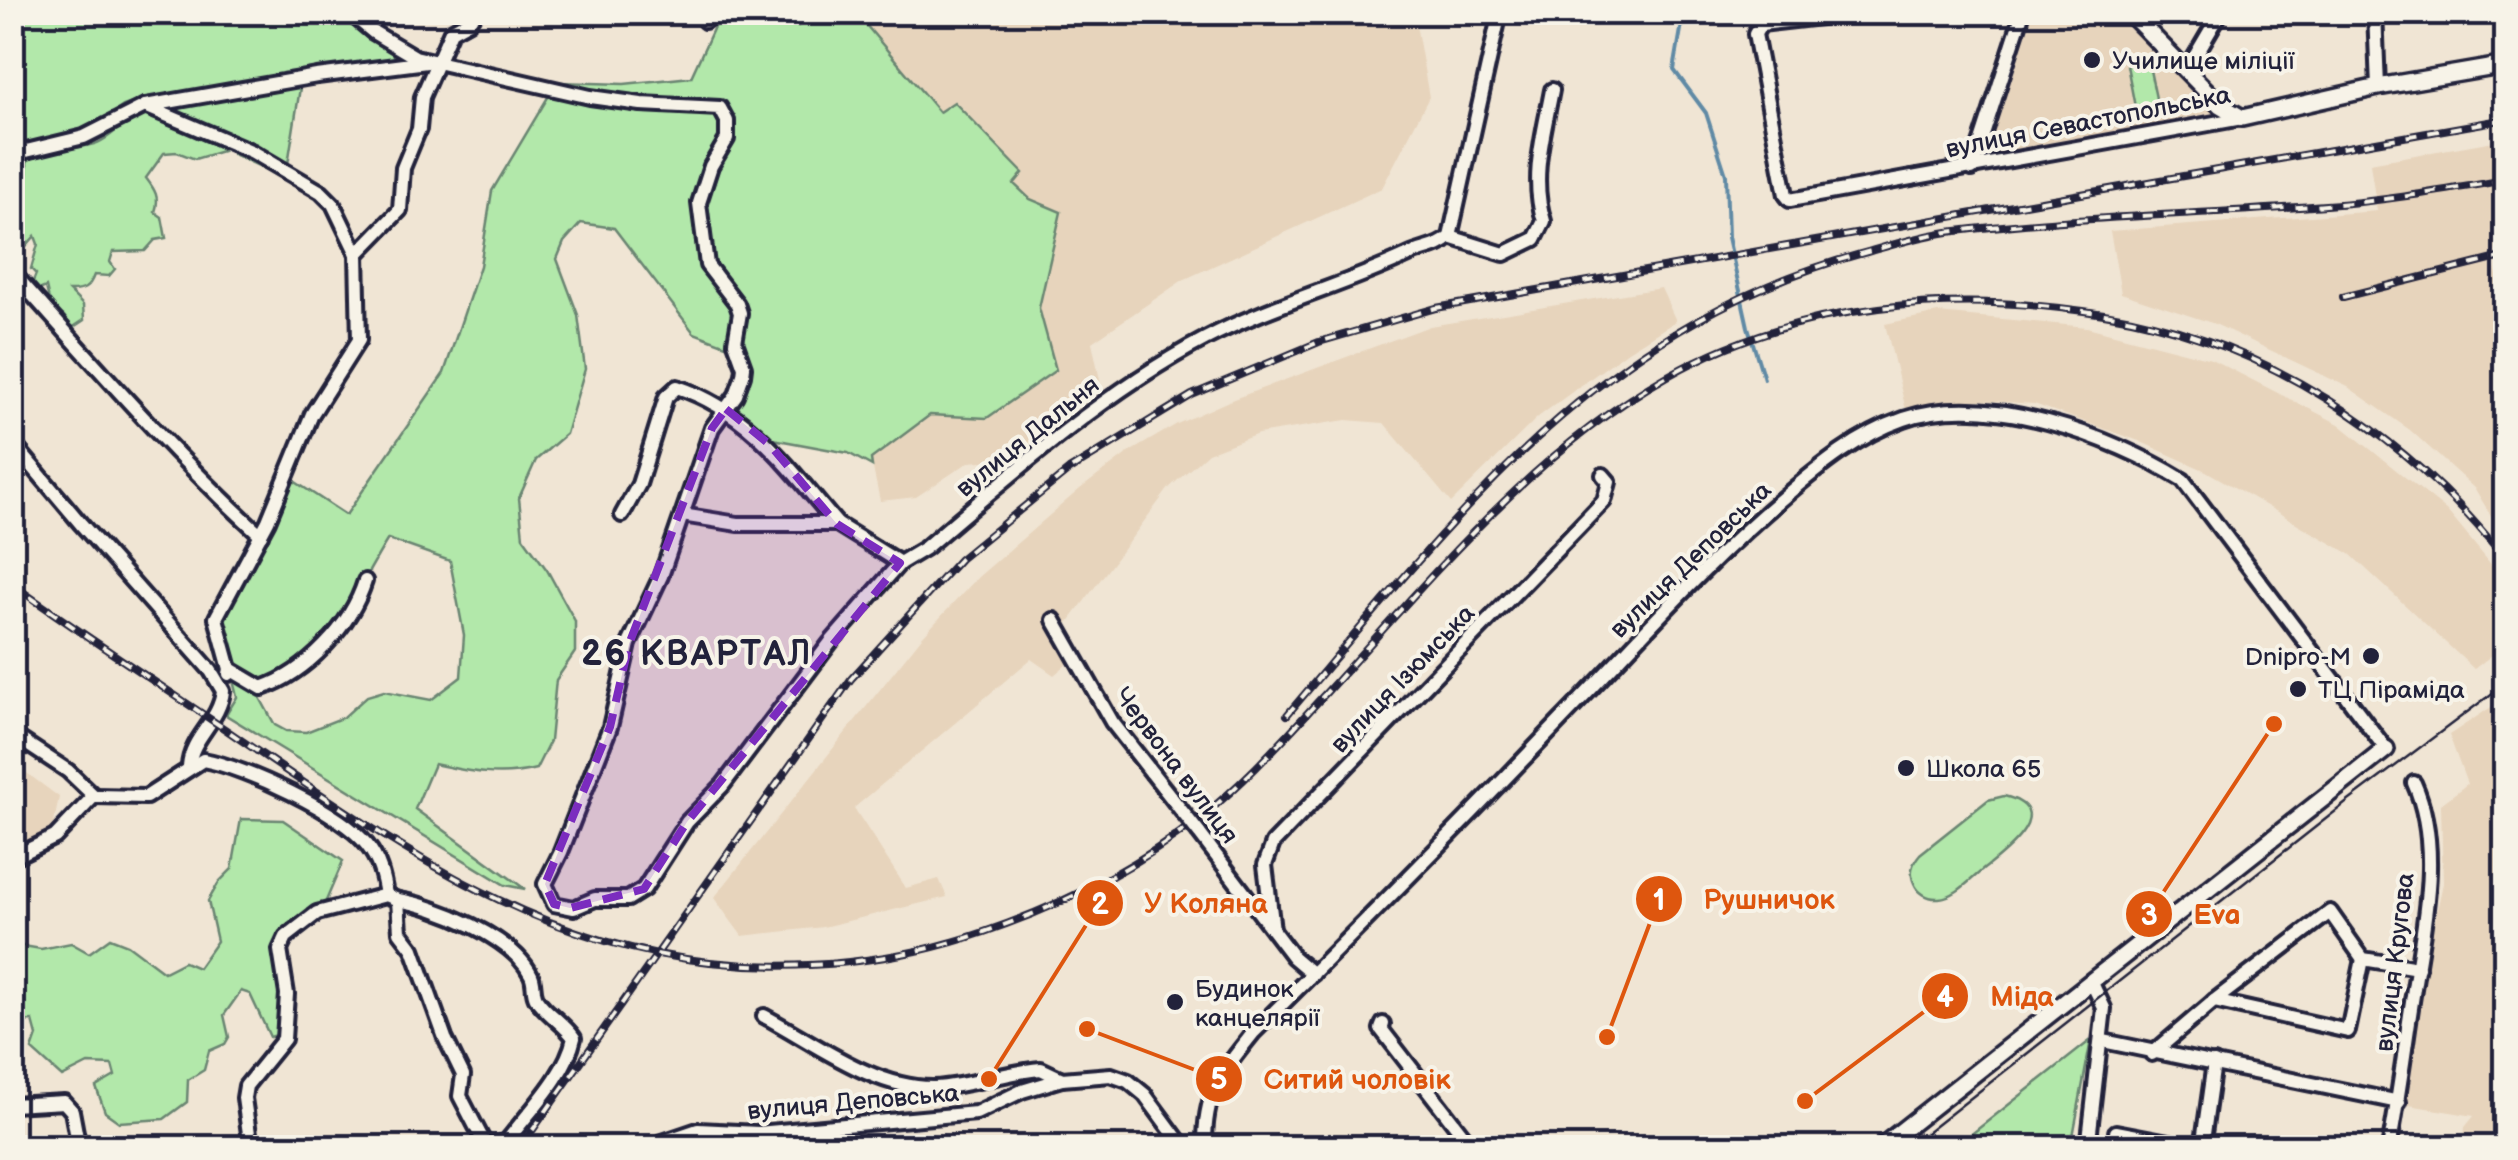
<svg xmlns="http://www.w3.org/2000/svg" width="2518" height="1160" font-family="'Balsamiq Sans',sans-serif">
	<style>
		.built { fill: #e7d4bc }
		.green { fill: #b2e8aa; stroke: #6a8572; stroke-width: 2.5 }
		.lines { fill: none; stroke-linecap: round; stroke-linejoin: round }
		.stream { stroke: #608aa5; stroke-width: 4 }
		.minor-casing { stroke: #22223b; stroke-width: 20 }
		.tertiary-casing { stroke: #22223b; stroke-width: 22 }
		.minor { stroke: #f7f3e8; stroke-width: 12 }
		.tertiary { stroke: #f7f3e8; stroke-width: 15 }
		.tram { stroke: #22223b; stroke-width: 2.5 }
		.rail-casing { stroke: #22223b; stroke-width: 8 }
		.rail { stroke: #f7f3e8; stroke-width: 4; stroke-dasharray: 11; stroke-linecap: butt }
		.minor-bridge-casing { stroke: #22223b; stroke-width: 20; stroke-linecap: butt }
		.minor-bridge { stroke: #f7f3e8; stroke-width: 12 }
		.marked { fill: #7b2cbf; fill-opacity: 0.2; stroke: #7b2cbf; stroke-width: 8; stroke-dasharray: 20 12; stroke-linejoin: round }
		.poi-dot { fill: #22223b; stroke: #f7f3e8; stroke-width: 4 }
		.labels { text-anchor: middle; stroke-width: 8; stroke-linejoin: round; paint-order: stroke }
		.poi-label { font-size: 25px; fill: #22223b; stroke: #f7f3e8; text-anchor: start }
		.street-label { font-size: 25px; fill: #22223b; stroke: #f7f3e8 }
		.district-label { font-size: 35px; font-weight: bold; letter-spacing: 2.5px; fill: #22223b; stroke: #f7f3e8 }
		.leader { fill: none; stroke: #de560e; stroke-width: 4 }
		.callout-dot { fill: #de560e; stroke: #f7f3e8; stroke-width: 4 }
		.mark-label { font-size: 30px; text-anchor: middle; font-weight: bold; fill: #fff }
		.callout-label { font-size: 28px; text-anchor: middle; font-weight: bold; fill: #de560e; stroke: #f7f3e8; stroke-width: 8; stroke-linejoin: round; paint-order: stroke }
	</style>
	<rect width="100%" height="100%" fill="#f0e5d4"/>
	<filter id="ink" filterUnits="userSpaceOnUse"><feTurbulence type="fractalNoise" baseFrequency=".01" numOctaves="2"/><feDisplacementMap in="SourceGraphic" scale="20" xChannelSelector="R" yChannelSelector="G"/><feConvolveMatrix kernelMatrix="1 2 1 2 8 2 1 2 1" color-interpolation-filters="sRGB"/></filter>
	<g filter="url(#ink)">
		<g class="built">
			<polygon points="1043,12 1048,16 1052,12 1414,13 1429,97 1382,188 1183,280 1092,342 1100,380 1059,419 1008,459 969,462 916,497 880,501 871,459 930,415 987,418 1056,371 1039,308 1061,212 1030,199 1013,184 1022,174 940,112 856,13"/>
			<polygon points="2031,13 2120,13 2216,108 2217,118 1999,160 1991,154 1987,143"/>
			<polygon points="2505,139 2505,203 2492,263 2506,294 2505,539 2475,489 2410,430 2348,387 2215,324 2121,293 2110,231 2377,211 2370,163"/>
			<polygon points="1661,288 1676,321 1628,351 1538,417 1451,503 1384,423 1346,420 1258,434 1208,453 1169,488 1065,627 1062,641 1072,660 1054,675 1031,659 854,808 906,888 939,879 947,897 823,927 742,936 714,898 921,638 978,577 1080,489 1128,453 1177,424 1231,400 1430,326"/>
			<polygon points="1938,313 2087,327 2211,359 2339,424 2447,511 2499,574 2505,586 2505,645 2474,669 2350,554 2206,471 2139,441 2034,404 1978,400 1906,410 1885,324"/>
			<polygon points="2505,698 2505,1147 2463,1147 2465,1127 2474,1116 2403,1104 2418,999 2443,883 2441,804 2467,784 2449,735"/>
			<polygon points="12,762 59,797 52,833 12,851"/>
		</g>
		<g class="green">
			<polygon points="12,13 339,13 371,37 412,59 302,75 288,164 267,170 233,154 235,139 140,100 123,106 85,133 30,147 13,129"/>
			<path d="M726,13H767L798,26L811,20L814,13H856L939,112L954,102L1023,173L1014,184L1030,199L1061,212L1039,308L1056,370L987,418L930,415L871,459L872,466L848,453L773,439L736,408L748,371L743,346L731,347L694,333L614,228L581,223L564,242L557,259L578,315L585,369L566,434L536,460L519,498L523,537L547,570L575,621V652L556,680L550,741L536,769C500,778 470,772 434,764L415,809L525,889L505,885L226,715L237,697L232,676L258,694L275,725L286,731L306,732L344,717L367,696L384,691L431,700L461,677L464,635L450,561L388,539C362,580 342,629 304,662C293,672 276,677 263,684L232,662L221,617L291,479L346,515L444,373L480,266L492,191L557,82L624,84L691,77L719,16Z"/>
			<polygon points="2147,56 2157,103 2146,108 2135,107 2126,60"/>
			<path d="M135,114L156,115L218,144L222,151L195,159L177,152L164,153L146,178C155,190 160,197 155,212L162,217L166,238L155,240L145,251L113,252L110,262L115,269L109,276L94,275C89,289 83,291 69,291L83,305L84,320L72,328L64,316L51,309L46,287L39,290L32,284L36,274L31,269L38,244L35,236L20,253L13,252L12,184L27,176V162L36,150C45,153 84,147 94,144C108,140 124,123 135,114Z"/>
			<path d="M2004,796C2061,810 2005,852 1985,868C1972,878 1956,897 1939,898C1928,899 1918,893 1914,883C1909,872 1913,862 1920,854L1988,800Z"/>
			<polygon points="241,819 283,820 343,861 323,908 284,935 280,1034 270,1037 250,994 241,991 224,1015 229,1037 225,1044 209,1051 204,1070 188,1080 187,1102 164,1119 119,1122 105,1112 96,1087 115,1076 112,1065 88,1064 62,1077 32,1050 37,1036 33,1021 13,1022 12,944 41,949 71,943 89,953 110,938 128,945 164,972 184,962 198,968 217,941 208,901 219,882 232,869"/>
			<polygon points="2091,1040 2071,1147 1955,1147"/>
		</g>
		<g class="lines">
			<polyline class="stream" points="1684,12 1674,70 1706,113 1726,175 1728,237 1748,327 1764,379"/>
			<g class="minor-casing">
				<g id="minor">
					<path d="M349,12L373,32L415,57L590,97L641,104L720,108L727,121V139L711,166L699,203L707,265L737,304L740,313L735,342L744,367L743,375L736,395L712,428L661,576L629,644L610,727L561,852L545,884L554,904L574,908L595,899H628L644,889L687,822L723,785L830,643L900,563L925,548C1010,475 1107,390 1205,339C1270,305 1343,286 1409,255C1424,248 1438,248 1450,237L1500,12"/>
					<polyline points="1865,12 1761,24 1755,34 1786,195 1790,200 2242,118"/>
					<polyline points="2375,12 2378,87"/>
					<polyline points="705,21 709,12"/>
					<polyline points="2187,70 2221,12"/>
					<polyline points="145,106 253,152 321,192 333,204 357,254 359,340 312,414 268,521 216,618 230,669"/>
					<polyline points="12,134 18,153 12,163"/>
					<polyline points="18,153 84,137 145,106 317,76 427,62"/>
					<polyline points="1972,169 2023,12"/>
					<path d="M1450,237L1504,254L1535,239L1544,221C1530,178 1544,133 1552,90"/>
					<polyline points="357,254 400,210 403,168 419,129 422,97 451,31 469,21 475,12"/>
					<path d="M12,272C93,362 172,454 261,535"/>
					<path d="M12,442L81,524L211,671L223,691C220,721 191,737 189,766"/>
					<path d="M622,515L639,484L666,397L677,387C750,411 789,468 837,524"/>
					<polyline points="682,515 738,524 837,524 900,563"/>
					<polyline points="1054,620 1112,722 1152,773"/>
					<path d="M229,674L230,669L262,688C306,673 351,626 365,581"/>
					<polyline points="12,734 68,771 94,796"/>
					<path d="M94,796L146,797L203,760C245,767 341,812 367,845C379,860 383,876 386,895"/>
					<polyline points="1199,833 1293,957 1313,974"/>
					<polyline points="12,858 55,837 94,796"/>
					<path d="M398,900C436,906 513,937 531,975C535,983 532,990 536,998C545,1013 564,1023 574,1038C566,1074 533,1107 511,1136L506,1142L487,1147"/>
					<polyline points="1273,930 1265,865 1273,843 1604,501 1609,482 1603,475"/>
					<polyline points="2214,1001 2348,1031 2363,959"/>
					<path d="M764,1016C815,1043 874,1089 934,1088C971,1086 1005,1072 1041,1069L1062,1079L1111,1075L1128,1081L1145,1095L1184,1148"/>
					<polyline points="1383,1024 1381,1029 1473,1148"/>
					<polyline points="2103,1041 2399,1102"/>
					<polyline points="2152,1054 2214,1001 2330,912 2363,959 2418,968"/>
					<polyline points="12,1105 64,1102 72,1111 79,1148"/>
					<polyline points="2116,1132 2200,1148"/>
					<polyline points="251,1148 244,1098 246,1086 284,1039 287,994 280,950 286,937 317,913 386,895 398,900 400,932 413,949 445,1038 463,1075 460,1096 487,1148"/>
					<polyline points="645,1148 698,1130 758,1133 976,1113 1022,1091 1062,1079"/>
					<path d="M1205,1148C1204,1092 1220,1075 1253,1033C1356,931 1459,827 1560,721C1634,645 1703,565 1784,497C1820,466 1858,435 1904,419C1988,390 2111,436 2183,480L2386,749"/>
					<polyline points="2088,1148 2104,1008 2091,981"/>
					<polyline points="2202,1148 2214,1063"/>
					<path d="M2389,1148C2399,1097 2405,1046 2413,995C2423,928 2443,847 2414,783"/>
				</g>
			</g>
			<g class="tertiary-casing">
				<g id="tertiary">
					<polyline points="2129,12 2220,105 2242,118 2378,87 2506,65"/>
					<polyline points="1880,1148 2386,749"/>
				</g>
			</g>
			<use href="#minor" class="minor"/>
			<use href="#tertiary" class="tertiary"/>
			<polyline class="tram" points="1907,1148 2346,803 2506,683"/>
			<g class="rail-casing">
				<g id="rail">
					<polyline points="2343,297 2506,256"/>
					<path d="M12,584C87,638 165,688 241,740C388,840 528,943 710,962C801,972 898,962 984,932C1063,905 1135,869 1201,817C1247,781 1286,736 1325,694C1429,580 1530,454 1666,377C1799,301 1956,290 2104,314C2262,339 2409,435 2506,560"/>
					<path d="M1287,715C1454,518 1598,325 1860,254C1889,246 1919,236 1948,232C2073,216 2200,215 2326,205C2386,201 2446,190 2506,180"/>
					<polyline points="520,1148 851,679 960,559 1069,470 1192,395 1319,342 1436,308 2506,119"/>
				</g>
			</g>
			<use href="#rail" class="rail"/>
			<g class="minor-bridge-casing">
				<polyline id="minor-bridge" points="1152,773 1199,833"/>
			</g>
			<use href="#minor-bridge" class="minor-bridge"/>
		</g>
	</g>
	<path class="marked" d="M726,409L769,444L837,524L900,563L687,822L644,889L570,908L554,904L545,884L610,727L629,644L712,428Z"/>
	<g class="poi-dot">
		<circle cx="2092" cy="60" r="10"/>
		<circle cx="2371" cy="656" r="10"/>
		<circle cx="2298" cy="689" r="10"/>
		<circle cx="1906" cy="768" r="10"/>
		<circle cx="1175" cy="1002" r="10"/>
	</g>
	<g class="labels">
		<g class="poi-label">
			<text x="2112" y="69">Училище міліції</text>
			<text x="2351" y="665" text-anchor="end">Dnipro-M</text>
			<text x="2318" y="698">ТЦ Піраміда</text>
			<text x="1926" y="777">Школа 65</text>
			<text x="1195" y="997">Будинок<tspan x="1195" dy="29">канцелярії</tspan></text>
		</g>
		<g class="street-label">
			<text transform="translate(2088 121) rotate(-11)" y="9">вулиця Севастопольська</text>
			<text transform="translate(1027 436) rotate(-39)" y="9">вулиця Дальня</text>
			<text transform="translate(1690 559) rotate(-44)" y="9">вулиця Деповська</text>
			<text transform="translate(1402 678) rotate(-46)" y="9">вулиця Ізюмська</text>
			<text transform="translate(1177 765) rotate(53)" y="9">Червона вулиця</text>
			<text transform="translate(2394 962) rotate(-83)" y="9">вулиця Кругова</text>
			<text transform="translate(853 1101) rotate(-5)" y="9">вулиця Деповська</text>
		</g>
		<g class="district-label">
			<text x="697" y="665">26 КВАРТАЛ</text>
		</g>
	</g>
	<path class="leader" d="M1607 1037L1659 899M989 1079L1100 903M2274 724L2149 914M1805 1101L1945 996M1087 1029L1219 1079"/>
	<g class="callout-dot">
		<circle cx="1607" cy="1037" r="10"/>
		<circle cx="989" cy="1079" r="10"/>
		<circle cx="2274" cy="724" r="10"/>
		<circle cx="1805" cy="1101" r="10"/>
		<circle cx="1087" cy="1029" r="10"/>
		<circle cx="1659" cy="899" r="25"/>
		<circle cx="1100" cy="903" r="25"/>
		<circle cx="2149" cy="914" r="25"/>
		<circle cx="1945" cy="996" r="25"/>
		<circle cx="1219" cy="1079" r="25"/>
	</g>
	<g class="mark-label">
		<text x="1659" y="910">1</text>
		<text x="1100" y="914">2</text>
		<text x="2149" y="925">3</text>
		<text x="1945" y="1007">4</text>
		<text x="1219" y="1089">5</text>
	</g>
	<g class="callout-label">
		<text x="1769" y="909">Рушничок</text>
		<text x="1206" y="913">У Коляна</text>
		<text x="2217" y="924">Eva</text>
		<text x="2022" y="1006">Міда</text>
		<text x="1357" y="1089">Ситий чоловік</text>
	</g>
	<rect width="2518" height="1160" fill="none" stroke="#f7f3e8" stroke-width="50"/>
	<rect x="25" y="25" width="2468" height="1110" fill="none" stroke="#22223b" stroke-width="4" filter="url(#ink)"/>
</svg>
